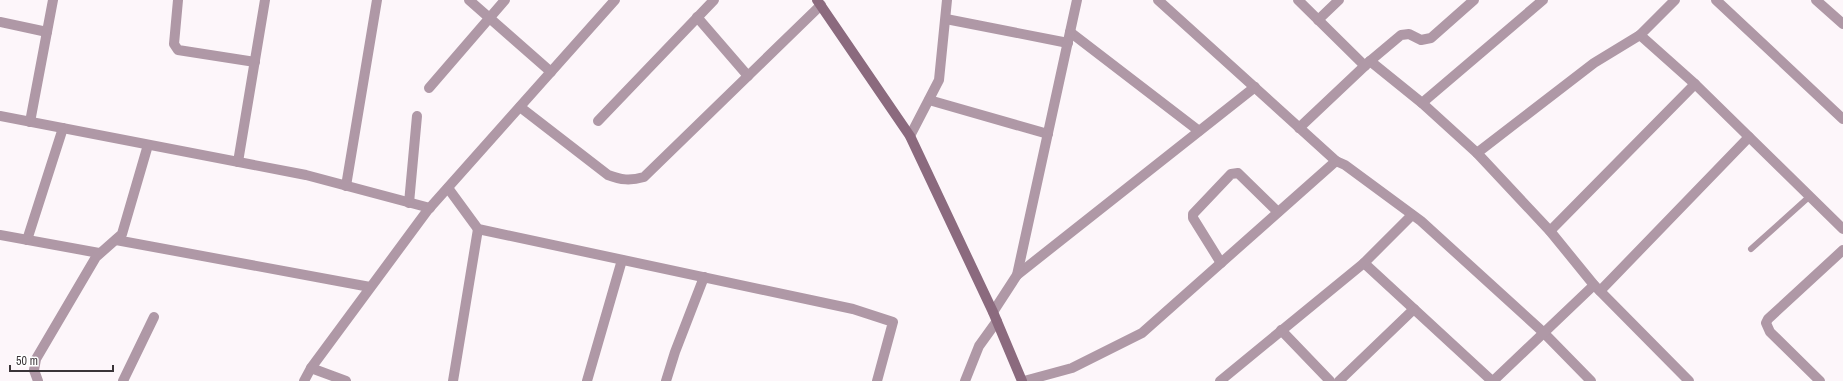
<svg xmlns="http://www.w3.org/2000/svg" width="1843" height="381" font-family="'Archivo Narrow',sans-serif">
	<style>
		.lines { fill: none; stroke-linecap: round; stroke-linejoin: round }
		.lane { stroke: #af98a6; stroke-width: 6 }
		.street { stroke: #af98a6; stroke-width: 10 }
		.secondary { stroke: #8b6a7e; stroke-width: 10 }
	</style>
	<rect width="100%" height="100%" fill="#fdf6fa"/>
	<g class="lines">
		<polyline class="lane" points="1751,249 1810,196"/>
		<g class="street">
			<polyline points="178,0 174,44 178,50 255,62"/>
			<polyline points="469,0 551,72"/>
			<polyline points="1298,0 1365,66"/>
			<polyline points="1675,0 1640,35 1695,84 1843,229"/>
			<polyline points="1716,0 1843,119"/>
			<polyline points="1816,0 1843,24"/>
			<polyline points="697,17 748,76"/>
			<polyline points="946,19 1068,43"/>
			<polyline points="1318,20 1339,0"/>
			<polyline points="0,22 47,32"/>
			<polyline points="1070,32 1199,131"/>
			<polyline points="1640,35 1594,63 1477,153 1550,231 1594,285 1689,381"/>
			<polyline points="1370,61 1422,103 1543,0"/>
			<polyline points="429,88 505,0"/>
			<polyline points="929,100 1048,134"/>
			<polyline points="1422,103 1477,153"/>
			<path d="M520,107L608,175C621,180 630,181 644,177L821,5"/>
			<polyline points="0,116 306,175 430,208"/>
			<polyline points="598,121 714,0"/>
			<polyline points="30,122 53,0"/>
			<polyline points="1299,128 1370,61 1401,35 1409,34 1421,40 1431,38 1474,0"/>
			<polyline points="910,136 939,80 947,0"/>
			<polyline points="1336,161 1345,165 1421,221 1543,332 1591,381"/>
			<polyline points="238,162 265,0"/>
			<polyline points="346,186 377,0"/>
			<polyline points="448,188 478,229 853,309 893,322 877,381"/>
			<polyline points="409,203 417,116"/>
			<polyline points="1550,231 1695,84"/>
			<polyline points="0,235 99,253"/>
			<polyline points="27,240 63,128"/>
			<polyline points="116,240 370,287"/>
			<polyline points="1221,263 1193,218 1193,214 1231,174 1238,173 1278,212"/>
			<polyline points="1364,263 1492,381"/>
			<polyline points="1017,275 1255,87"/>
			<polyline points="1600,291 1749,137"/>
			<polyline points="993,312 1017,275 1077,0"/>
			<polyline points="1281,330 1330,381"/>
			<polyline points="311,368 346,381"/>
			<polyline points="38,381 34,370 36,359 96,257 122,234 148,145"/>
			<polyline points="123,381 154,317"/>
			<polyline points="304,381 311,368 427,211 615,0"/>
			<polyline points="453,381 478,229"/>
			<polyline points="587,381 622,260"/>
			<polyline points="666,381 675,352 704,277"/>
			<polyline points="965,381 979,346 997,321"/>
			<polyline points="1024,381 1072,368 1142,333 1336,161 1158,0"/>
			<polyline points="1220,381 1364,263 1412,215"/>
			<polyline points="1339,381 1414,309"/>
			<polyline points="1493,381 1594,285"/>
			<polyline points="1820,381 1770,332 1766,323 1768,319 1843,250"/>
		</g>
		<polyline class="secondary" points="817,0 910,136 993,312 1022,381"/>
	</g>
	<path d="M10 365v6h103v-6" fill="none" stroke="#3a3438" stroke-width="2"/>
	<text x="16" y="365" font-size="12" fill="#3a3438" stroke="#ffffff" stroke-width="3" paint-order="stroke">50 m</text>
</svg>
